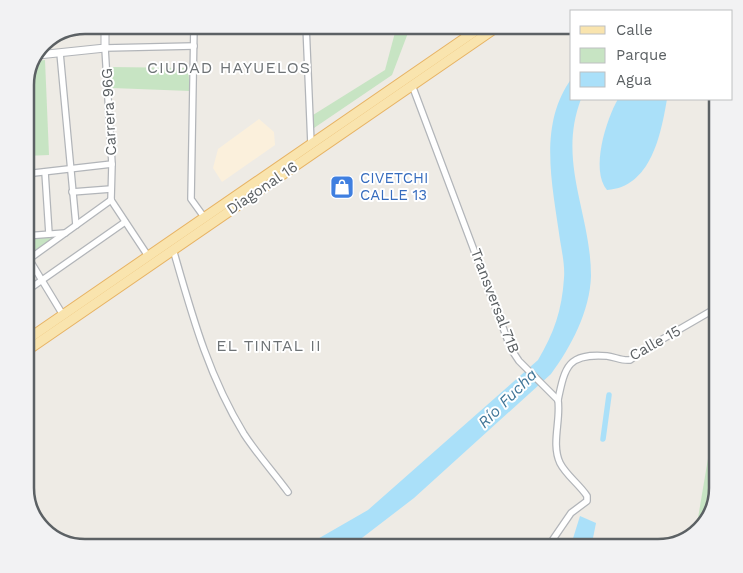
<svg xmlns="http://www.w3.org/2000/svg" width="743" height="573" font-family="'Work Sans',sans-serif">
	<style>
		.commercial { fill: #fbf0dc }
		.green { fill: #c7e4c3 }
		.water { fill: #aae0f9 }
		.lines { fill: none; stroke-linecap: round; stroke-linejoin: round }
		.canal { stroke: #aae0f9; stroke-width: 5.5 }
		.minor-casing { stroke: #b2b5b9; stroke-width: 8 }
		.tertiary-casing { stroke: #b2b5b9; stroke-width: 9 }
		.primary-casing { stroke: #e7b364; stroke-width: 11 }
		.minor { stroke: #fff; stroke-width: 5.5 }
		.tertiary { stroke: #fff; stroke-width: 7 }
		.primary { stroke: #f9e4ae; stroke-width: 9 }
		.labels { text-anchor: middle; stroke-width: 4; stroke-linejoin: round; paint-order: stroke }
		.street-label { font-size: 15px; fill: #5c6164; stroke: #fff }
		.shop-label { font-size: 15px; fill: #366cbe; stroke: #fff; text-anchor: start }
		.neighbourhood-label { font-size: 16px; letter-spacing: 1px; fill: #6e7376; stroke: #fff }
		.water-label { font-size: 16px; font-style: italic; fill: #427799; stroke: #fff }
		.rim { fill: none; stroke: #5c6164; stroke-width: 2.5 }
	</style>
	<rect width="100%" height="100%" fill="#eeebe5"/>
	<polygon class="commercial" points="259,119 274,132 275,145 222,182 213,168 218,149"/>
	<g class="green">
		<polygon points="397,25 411,25 392,75 314,128 313,115 385,70"/>
		<polygon points="45,60 49,155 25,156 25,80 35,61"/>
		<polygon points="111,67 188,68 190,91 112,88"/>
		<polygon points="59,235 31,255 30,236"/>
		<polygon points="718,399 718,489 706,525 696,530"/>
	</g>
	<g class="water">
		<path d="M572,78V99H581C557,162 591,213 591,276C590,311 571,347 551,374L414,498L358,541L345,548H302L368,510L538,360C554,333 562,310 564,278C565,266 562,252 560,240C553,187 537,125 572,78Z"/>
		<path d="M618,99H667C661,134 651,187 607,190C590,170 606,120 618,99Z"/>
		<polygon points="580,516 596,523 591,548 570,548"/>
	</g>
	<g class="lines">
		<polyline class="canal" points="603,439 609,395"/>
		<g class="minor-casing">
			<g id="minor">
				<polyline points="194,25 191,199 204,217"/>
				<polyline points="306,25 311,144"/>
				<polyline points="306,28 339,25"/>
				<polyline points="60,53 76,225"/>
				<path d="M412,85L511,349L519,361L558,400C561,420 551,444 560,463C566,475 579,484 587,496V501L571,513L547,548"/>
				<polyline points="45,172 49,234"/>
				<polyline points="25,174 112,164"/>
				<polyline points="72,192 111,189"/>
				<polyline points="111,200 112,164 105,48 194,46"/>
				<polyline points="111,200 148,256"/>
				<polyline points="25,203 29,259 63,315"/>
				<polyline points="25,236 65,233"/>
				<path d="M173,249C192,315 208,375 244,434C257,454 274,473 288,492"/>
				<polyline points="25,262 111,200"/>
				<polyline points="25,292 125,222"/>
				<path d="M558,400C565,366 568,353 607,356C615,357 622,361 630,360L642,351L718,307"/>
			</g>
		</g>
		<g class="tertiary-casing">
			<polyline id="tertiary" points="38,55 105,48 105,25"/>
		</g>
		<g class="primary-casing">
			<g id="primary">
				<polyline points="25,341 484,25"/>
				<polyline points="25,352 500,25"/>
			</g>
		</g>
		<use href="#minor" class="minor"/>
		<use href="#tertiary" class="tertiary"/>
		<use href="#primary" class="primary"/>
	</g>
	<defs>
		<g id="shop-square" transform="scale(1.25)"><rect x="-9" y="-9" width="18" height="18" rx="4" fill="#3f7fe0" stroke="#fff"/><path d="M-5-2.5h2.3a2.7 3.5 0 0 1 5.4 0H5L5.5 6h-11ZM-1.5-2.5h3a1.5 2.3 0 0 0-3 0Z" fill="#fff"/></g>
	</defs>
	<g fill-rule="evenodd">
		<use href="#shop-square" x="342" y="187"/>
	</g>
	<g class="labels">
		<g class="street-label">
			<text transform="translate(109 112) rotate(-93)" y="5">Carrera 96G</text>
			<text transform="translate(262 188) rotate(-34)" y="5">Diagonal 16</text>
			<text transform="translate(495 301) rotate(69)" y="5">Transversal 71B</text>
			<text transform="translate(655 343) rotate(-29)" y="5">Calle 15</text>
		</g>
		<g class="shop-label">
			<text x="360" y="183">CIVETCHI<tspan x="360" dy="17">CALLE 13</tspan></text>
		</g>
		<g class="neighbourhood-label">
			<text x="229" y="73">CIUDAD HAYUELOS</text>
			<text x="269" y="351">EL TINTAL II</text>
		</g>
		<g class="water-label">
			<text transform="translate(507 398) rotate(-45)" y="6">Río Fucha</text>
		</g>
	</g>
	<path d="M0 0H743V573H0ZM85 34H658A51 51 0 0 1 709 85V488A51 51 0 0 1 658 539H85A51 51 0 0 1 34 488V85A51 51 0 0 1 85 34Z" fill="#f2f2f3" fill-rule="evenodd"/>
	<path class="rim" d="M85 34H658A51 51 0 0 1 709 85V488A51 51 0 0 1 658 539H85A51 51 0 0 1 34 488V85A51 51 0 0 1 85 34Z"/>
	<rect x="570" y="10" width="162" height="90" fill="#ffffff" stroke="#bec0c1"/>
	<rect x="580" y="26" width="25" height="8" fill="#f9e4ae" stroke="#bec0c1"/>
	<text x="616" y="35" font-size="15" fill="#5c6164">Calle</text>
	<rect x="580" y="48" width="25" height="15" fill="#c7e4c3" stroke="#bec0c1"/>
	<text x="616" y="60" font-size="15" fill="#5c6164">Parque</text>
	<rect x="580" y="72" width="25" height="15" fill="#aae0f9" stroke="#bec0c1"/>
	<text x="616" y="85" font-size="15" fill="#5c6164">Agua</text>
</svg>
